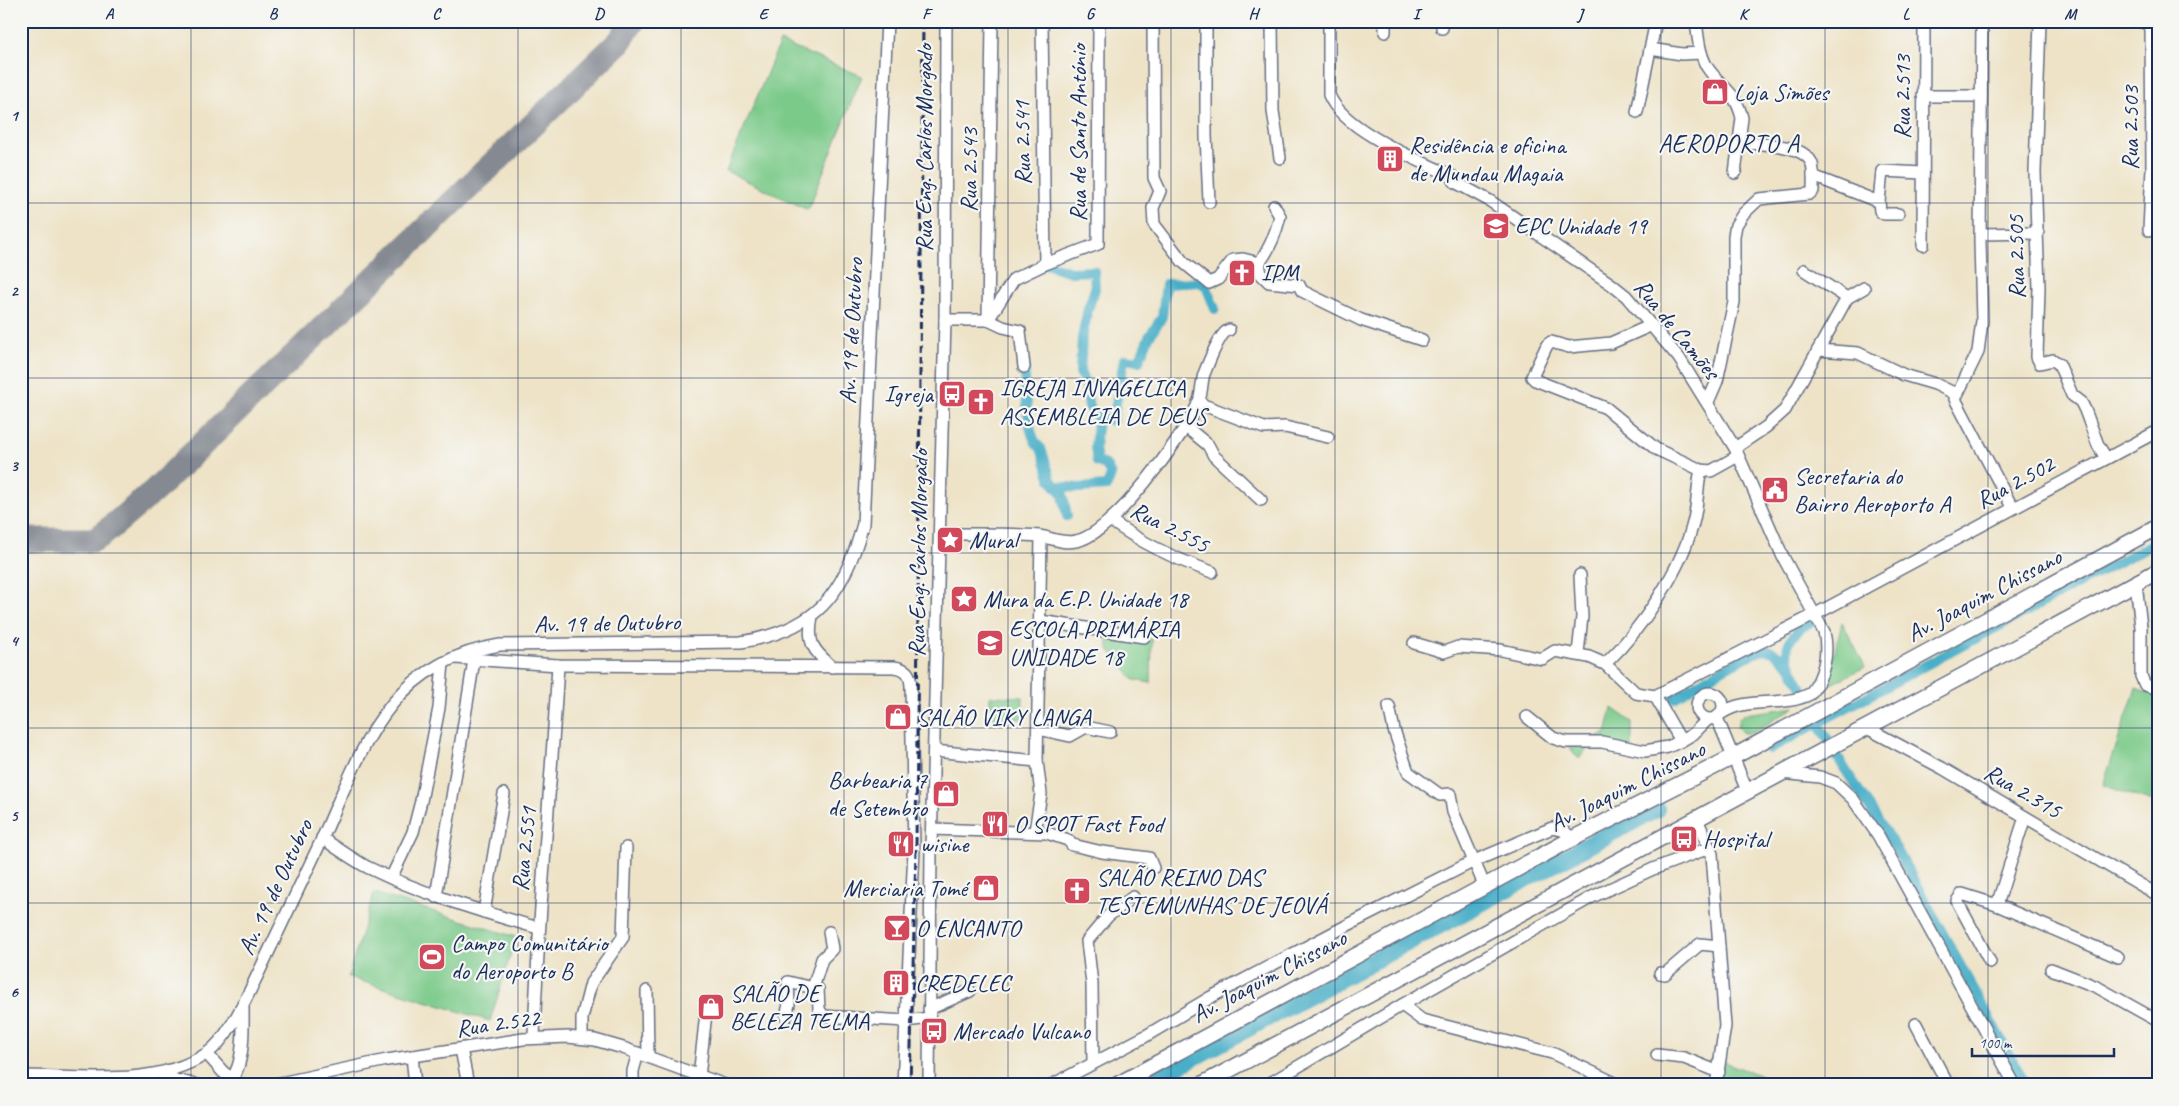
<svg xmlns="http://www.w3.org/2000/svg" width="2179" height="1106" font-family="Caveat,sans-serif">
	<style>
		.green { fill: #7bca8a; stroke: #4b7c74 }
		.lines { fill: none; stroke-linecap: round; stroke-linejoin: round }
		.canal { stroke: #49afc8; stroke-width: 10 }
		.river { stroke: #49afc8; stroke-width: 18 }
		.taxiway { stroke: #848992; stroke-width: 25 }
		.minor-casing { stroke: #656e83; stroke-width: 14 }
		.major-casing { stroke: #656e83; stroke-width: 18 }
		.minor { stroke: #fff; stroke-width: 11 }
		.major { stroke: #fff; stroke-width: 15 }
		.rail { stroke: #1b2f5e; stroke-width: 3; stroke-dasharray: 8 4; stroke-linecap: butt }
		.grid { fill: none; stroke: #1b2f5e; stroke-width: 1; stroke-opacity: 0.55 }
		.labels { text-anchor: middle; stroke-width: 4.5; stroke-linejoin: round; paint-order: stroke }
		.poi-label { font-size: 24px; fill: #1b2f5e; stroke: #f6f6f2; text-anchor: start }
		.street-label { font-size: 24px; fill: #1b2f5e; stroke: #f6f6f2 }
		.neighbourhood-label { font-size: 25px; letter-spacing: 1px; fill: #1b2f5e; stroke: #f6f6f2 }
		.neatline { fill: none; stroke: #1b2f5e; stroke-width: 2 }
		.grid-label { font-size: 16px; text-anchor: middle; font-weight: bold; fill: #1b2f5e }
	</style>
	<rect width="100%" height="100%" fill="#f6f6f2"/>
	<filter id="ink" filterUnits="userSpaceOnUse"><feTurbulence type="fractalNoise" baseFrequency=".02" numOctaves="2"/><feDisplacementMap in="SourceGraphic" scale="10" xChannelSelector="R" yChannelSelector="G"/><feConvolveMatrix kernelMatrix="1 2 1 2 8 2 1 2 1" color-interpolation-filters="sRGB"/></filter>
	<filter id="wash" filterUnits="userSpaceOnUse"><feTurbulence type="fractalNoise" baseFrequency=".0096" numOctaves="4" result="noise"/><feDisplacementMap in="SourceGraphic" scale="20" xChannelSelector="R" yChannelSelector="G"/><feGaussianBlur stdDeviation="1.12" result="paint"/><feColorMatrix in="noise" values="0 0 0 0 0 0 0 0 0 0 0 0 0 0 0 0 0 1.4 0 .05"/><feComposite in="paint" operator="in"/></filter>
	<g filter="url(#wash)">
		<rect width="100%" height="100%" fill="#eee3c7"/>
		<g class="green">
			<polygon points="780,42 862,76 808,210 726,171"/>
			<polygon points="1842,622 1865,667 1819,690 1832,662"/>
			<polygon points="1108,631 1152,639 1151,683 1134,680 1122,666 1108,648"/>
			<polygon points="2136,688 2158,696 2158,804 2103,785"/>
			<polygon points="990,696 1023,697 1022,719 990,717"/>
			<polygon points="1795,707 1752,733 1743,733 1737,727 1739,718 1745,714"/>
			<polygon points="1612,708 1632,722 1632,748 1590,745 1579,759 1564,741 1589,740 1606,733"/>
			<polygon points="374,893 516,937 490,1021 348,977"/>
			<polygon points="1724,1062 1786,1085 1715,1085"/>
		</g>
		<g class="lines">
			<g class="canal">
				<polyline points="1042,263 1071,272 1094,271 1095,289 1088,309 1082,338 1080,372 1085,382 1089,407 1098,419 1095,447 1097,462 1106,465 1111,475 1107,486 1079,488 1055,486"/>
				<path d="M1024,360C1026,381 1025,439 1041,448L1051,480L1063,495L1067,516"/>
				<polyline points="1098,417 1113,421 1124,359 1139,361 1149,337 1162,317 1166,284 1200,282 1206,286 1215,309"/>
				<path d="M1802,687C1783,656 1778,640 1814,620"/>
				<path d="M1674,698C1692,688 1750,650 1767,650C1776,651 1782,659 1789,665"/>
				<polyline points="1817,723 1828,740"/>
				<polyline points="1769,749 2158,541"/>
				<polyline points="1836,755 1897,850 2026,1085"/>
			</g>
			<polyline class="river" points="1142,1085 1656,809"/>
			<polyline class="taxiway" points="21,540 93,540 102,535 154,491 620,41 633,21"/>
		</g>
	</g>
	<g filter="url(#ink)">
		<g class="lines">
			<g class="minor-casing">
				<g id="minor">
					<polyline points="1042,21 1045,264"/>
					<polyline points="1153,21 1154,178 1160,191 1153,208 1154,224 1183,262 1209,283 1218,279 1233,260 1243,259 1259,263 1261,274 1269,282 1299,285 1302,291 1361,320 1422,340"/>
					<polyline points="1206,21 1206,135 1209,202"/>
					<polyline points="1272,21 1273,111 1280,158"/>
					<path d="M1329,21V95C1343,130 1418,160 1452,176L1455,182L1490,201L1611,284L1626,296L1679,358L1735,448L1783,557L1824,632C1829,653 1824,677 1810,694C1783,708 1747,696 1722,713"/>
					<polyline points="1385,21 1385,32"/>
					<polyline points="1442,21 1442,28"/>
					<path d="M1696,21C1698,37 1699,53 1707,67C1720,87 1736,91 1742,118L1735,173"/>
					<polyline points="1982,21 1980,241 1982,321 1978,352 1955,399 2012,507"/>
					<polyline points="2040,21 2035,172 2039,288 2037,357 2040,363 2053,360 2059,364 2072,395 2081,402 2085,410 2098,445 2106,458"/>
					<polyline points="2139,21 2158,28"/>
					<polyline points="1650,49 1682,54 1701,53"/>
					<polyline points="1923,96 1981,96"/>
					<polyline points="1637,112 1656,21"/>
					<polyline points="1813,176 1879,202"/>
					<polyline points="1898,214 1884,214 1880,211 1879,202 1882,171 1923,173"/>
					<polyline points="2149,230 2152,168 2151,26"/>
					<polyline points="1980,234 2038,233"/>
					<polyline points="1923,245 1924,21"/>
					<path d="M1259,263C1270,249 1276,233 1280,216L1274,206"/>
					<polyline points="1804,270 1847,298"/>
					<polyline points="945,320 988,320 1003,327 1020,331 1024,367"/>
					<polyline points="988,320 1014,279 1045,264 1098,244 1099,21"/>
					<polyline points="988,320 992,21"/>
					<polyline points="1652,325 1611,343 1569,347 1551,342 1547,345 1532,377 1535,380 1606,408 1656,449 1701,470 1711,471 1738,456"/>
					<polyline points="1818,350 1858,353 1904,375 1935,384 1956,394"/>
					<path d="M1708,402L1717,381L1734,302V236L1736,225L1743,214L1759,199L1809,194L1813,191C1813,183 1814,172 1812,164C1804,143 1758,144 1740,143"/>
					<polyline points="1198,403 1264,428 1285,427 1328,437"/>
					<polyline points="1185,426 1208,445 1214,456 1261,500"/>
					<polyline points="1735,448 1766,427 1785,410 1847,298 1864,288"/>
					<path d="M1110,520C1141,543 1175,559 1212,572"/>
					<path d="M940,534C973,534 1006,533 1039,536C1052,538 1063,544 1076,541C1112,535 1183,437 1198,404C1202,395 1201,384 1204,374C1208,364 1220,332 1229,330"/>
					<polyline points="2136,583 2141,627 2141,676 2145,685 2158,689"/>
					<path d="M812,616C807,643 812,649 832,667"/>
					<polyline points="1040,621 1144,637"/>
					<polyline points="1414,643 1444,652 1458,647 1501,650 1542,659 1555,651 1589,657 1605,664 1636,693 1655,696 1814,615 2158,431"/>
					<polyline points="1578,653 1582,617 1580,575"/>
					<path d="M455,658L558,665L894,667C907,669 910,673 911,686L914,850L903,1085"/>
					<path d="M1605,664C1641,630 1683,568 1694,519C1698,503 1697,486 1701,470"/>
					<circle cx="1710" cy="706" r="13"/>
					<polyline points="1655,696 1681,741 1693,734 1707,720"/>
					<polyline points="1389,706 1394,730 1408,772 1440,795 1450,794 1453,812 1485,887"/>
					<polyline points="1527,717 1553,738 1566,742 1602,742 1645,751 1668,747 1681,741"/>
					<polyline points="1717,718 1748,793"/>
					<polyline points="1865,727 1942,768 2158,895"/>
					<polyline points="1038,729 1070,736 1086,727 1110,732"/>
					<polyline points="934,751 1037,761"/>
					<polyline points="1781,773 1820,777 1836,783 1853,799 1878,835 2015,1085"/>
					<polyline points="1697,819 1712,854 1725,1026 1716,1085"/>
					<polyline points="932,829 1047,833 1068,840 1072,845 1077,846 1102,852 1149,858 1153,868"/>
					<polyline points="1035,831 1041,794 1037,761 1041,537"/>
					<path d="M322,838C337,848 352,859 367,867C422,894 480,911 538,928"/>
					<polyline points="391,878 413,832 421,801 439,708 443,663"/>
					<polyline points="436,897 474,660"/>
					<polyline points="1997,905 2025,817"/>
					<polyline points="484,912 504,794"/>
					<polyline points="1990,962 1957,901 1962,894 1997,905 2118,957"/>
					<polyline points="2051,969 2097,987 2158,1021"/>
					<polyline points="1660,973 1665,974 1700,944 1719,946"/>
					<polyline points="813,988 822,959 832,949 829,932"/>
					<polyline points="647,991 648,1056"/>
					<polyline points="1402,1005 1422,1020 1552,1053 1619,1085"/>
					<polyline points="929,1009 970,991"/>
					<polyline points="786,1017 789,1004 788,982 818,989 819,1009 823,1016 906,1021 929,1018"/>
					<polyline points="1916,1024 1948,1085"/>
					<path d="M534,1038C538,913 551,789 558,665"/>
					<polyline points="582,1038 582,1018 591,983 623,937 626,848"/>
					<polyline points="461,1049 467,1080 466,1085"/>
					<polyline points="207,1054 223,1072 241,1085"/>
					<polyline points="1657,1055 1684,1058 1719,1072"/>
					<polyline points="412,1056 415,1085"/>
					<polyline points="1093,1063 1092,984 1087,941 1108,916 1133,897"/>
					<polyline points="161,1074 176,1080 197,1085"/>
					<path d="M21,1076C80,1076 154,1088 206,1054C229,1039 247,996 259,972C280,928 301,884 322,839C363,748 387,663 500,645L741,642C816,630 844,595 863,524L887,21"/>
					<polyline points="699,1077 706,1013"/>
					<path d="M221,1085C224,1083 229,1081 231,1079C245,1065 243,1025 243,1006"/>
					<polyline points="271,1085 387,1060 523,1039 568,1037 595,1040 623,1048 725,1085"/>
					<polyline points="633,1085 633,1071 638,1053"/>
					<polyline points="929,1085 931,848 945,320 946,21"/>
					<polyline points="1052,1085 1144,1037 1211,997 1348,925 1472,862 1552,828 1563,830 1572,839"/>
					<polyline points="1267,1085 1402,1005 1592,897 1653,869 1709,848"/>
				</g>
			</g>
			<g class="major-casing">
				<g id="major">
					<polyline points="1117,1085 1572,839 1733,757 2158,527"/>
					<polyline points="1201,1085 2158,571"/>
				</g>
			</g>
			<use href="#minor" class="minor"/>
			<use href="#major" class="major"/>
			<polyline class="rail" points="910,1085 916,849 923,21"/>
		</g>
	</g>
	<path class="grid" d="M191,21V1085M354,21V1085M518,21V1085M681,21V1085M844,21V1085M1008,21V1085M1171,21V1085M1335,21V1085M1498,21V1085M1661,21V1085M1825,21V1085M1988,21V1085M21,203H2158M21,378H2158M21,553H2158M21,728H2158M21,903H2158"/>
	<defs>
		<g id="shop-square" transform="scale(1.4375)"><rect x="-9" y="-9" width="18" height="18" rx="4" fill="#d1495b" stroke="#f6f6f2"/><path d="M-5-2.5h2.3a2.7 3.5 0 0 1 5.4 0H5L5.5 6h-11ZM-1.5-2.5h3a1.5 2.3 0 0 0-3 0Z" fill="#fff"/></g>
		<g id="building-square" transform="scale(1.4375)"><rect x="-9" y="-9" width="18" height="18" rx="4" fill="#d1495b" stroke="#f6f6f2"/><path d="M-4-6H4V6H1V3H-1V6H-4ZM-2.5-4.3h1.7v1.8h-1.7ZM.8-4.3h1.7v1.8H.8ZM-2.5-1h1.7V.8h-1.7ZM.8-1h1.7V.8H.8Z" fill="#fff"/></g>
		<g id="school-square" transform="scale(1.4375)"><rect x="-9" y="-9" width="18" height="18" rx="4" fill="#d1495b" stroke="#f6f6f2"/><path d="M0-5L7-2L0 1L-7-2ZM-4 1L0 2.5L4 1V4Q0 6-4 4Z" fill="#fff"/></g>
		<g id="church-square" transform="scale(1.4375)"><rect x="-9" y="-9" width="18" height="18" rx="4" fill="#d1495b" stroke="#f6f6f2"/><path d="M-1.2-6h2.4v3.5h3.3v2.4h-3.3V6h-2.4V-.1h-3.3v-2.4h3.3Z" fill="#fff"/></g>
		<g id="bus-square" transform="scale(1.4375)"><rect x="-9" y="-9" width="18" height="18" rx="4" fill="#d1495b" stroke="#f6f6f2"/><path d="M-5-6H5V4H4V6H2V4H-2V6H-4V4H-5ZM-3.5-4V0h7V-4ZM-3.5 1.2v1.5H-2V1.2ZM2 1.2v1.5H3.5V1.2Z" fill="#fff"/></g>
		<g id="civic-square" transform="scale(1.4375)"><rect x="-9" y="-9" width="18" height="18" rx="4" fill="#d1495b" stroke="#f6f6f2"/><path d="M-.6-6.5H3V-4.5H.6V-3L4-1V1h2V6H-6V1h2V-1L-.6-3ZM-1.2 2.5V6h2.4V2.5Z" fill="#fff"/></g>
		<g id="sight-square" transform="scale(1.4375)"><rect x="-9" y="-9" width="18" height="18" rx="4" fill="#d1495b" stroke="#f6f6f2"/><path d="M0-6L1.8-2.2L6-1.7L2.9 1.2L3.7 5.4L0 3.3L-3.7 5.4L-2.9 1.2L-6-1.7L-1.8-2.2Z" fill="#fff"/></g>
		<g id="restaurant-square" transform="scale(1.4375)"><rect x="-9" y="-9" width="18" height="18" rx="4" fill="#d1495b" stroke="#f6f6f2"/><path d="M-5-6h1v4h1v-4h1v4h1v-4h1v5L-1.5 .5V6h-2V.5L-5-1ZM5-6V6H3V1.5H1.5Q1.5-4 5-6Z" fill="#fff"/></g>
		<g id="bar-square" transform="scale(1.4375)"><rect x="-9" y="-9" width="18" height="18" rx="4" fill="#d1495b" stroke="#f6f6f2"/><path d="M-6-5H6L.8 .8V4.5H3.5V6h-7V4.5H-.8V.8Z" fill="#fff"/></g>
		<g id="stadium-square" transform="scale(1.4375)"><rect x="-9" y="-9" width="18" height="18" rx="4" fill="#d1495b" stroke="#f6f6f2"/><path d="M0-5a6.5 5 0 1 0 0 10a6.5 5 0 1 0 0-10ZM-3.5-1.8h7v3.6h-7Z" fill="#fff"/></g>
	</defs>
	<g fill-rule="evenodd">
		<use href="#shop-square" x="1715" y="92"/>
		<use href="#building-square" x="1390" y="159"/>
		<use href="#school-square" x="1496" y="226"/>
		<use href="#church-square" x="1242" y="273"/>
		<use href="#bus-square" x="952" y="394"/>
		<use href="#church-square" x="981" y="402"/>
		<use href="#civic-square" x="1775" y="490"/>
		<use href="#sight-square" x="950" y="540"/>
		<use href="#sight-square" x="964" y="599"/>
		<use href="#school-square" x="990" y="643"/>
		<use href="#shop-square" x="898" y="717"/>
		<use href="#shop-square" x="946" y="794"/>
		<use href="#restaurant-square" x="995" y="824"/>
		<use href="#bus-square" x="1684" y="839"/>
		<use href="#restaurant-square" x="901" y="844"/>
		<use href="#shop-square" x="986" y="888"/>
		<use href="#church-square" x="1077" y="891"/>
		<use href="#bar-square" x="897" y="928"/>
		<use href="#stadium-square" x="432" y="957"/>
		<use href="#building-square" x="896" y="983"/>
		<use href="#shop-square" x="711" y="1007"/>
		<use href="#bus-square" x="934" y="1031"/>
	</g>
	<g class="labels">
		<g class="poi-label">
			<text x="1734" y="100">Loja Simões</text>
			<text x="1409" y="153">Residência e oficina<tspan x="1409" dy="28">de Mundau Magaia</tspan></text>
			<text x="1515" y="234">EPC Unidade 19</text>
			<text x="1261" y="281">IPM</text>
			<text x="1000" y="396">IGREJA INVAGELICA<tspan x="1000" dy="28">ASSEMBLEIA DE DEUS</tspan></text>
			<text x="933" y="402" text-anchor="end">Igreja</text>
			<text x="1794" y="484">Secretaria do<tspan x="1794" dy="28">Bairro Aeroporto A</tspan></text>
			<text x="969" y="548">Mural</text>
			<text x="983" y="607">Mura da E.P. Unidade 18</text>
			<text x="1009" y="637">ESCOLA PRIMÁRIA<tspan x="1009" dy="28">UNIDADE 18</tspan></text>
			<text x="917" y="725">SALÃO VIKY LANGA</text>
			<text x="927" y="788" text-anchor="end">Barbearia 7<tspan x="927" dy="28">de Setembro</tspan></text>
			<text x="1014" y="832">O SPOT Fast Food</text>
			<text x="1703" y="847">Hospital</text>
			<text x="920" y="852">wisine</text>
			<text x="1096" y="885">SALÃO REINO DAS<tspan x="1096" dy="28">TESTEMUNHAS DE JEOVÁ</tspan></text>
			<text x="967" y="896" text-anchor="end">Merciaria Tomé</text>
			<text x="916" y="936">O ENCANTO</text>
			<text x="451" y="951">Campo Comunitário<tspan x="451" dy="28">do Aeroporto B</tspan></text>
			<text x="915" y="991">CREDELEC</text>
			<text x="730" y="1001">SALÃO DE<tspan x="730" dy="28">BELEZA TELMA</tspan></text>
			<text x="953" y="1039">Mercado Vulcano</text>
		</g>
		<g class="street-label">
			<text transform="translate(1902 97) rotate(-90)" y="8">Rua 2.513</text>
			<text transform="translate(2130 128) rotate(-90)" y="8">Rua 2.503</text>
			<text transform="translate(1078 133) rotate(-90)" y="8">Rua de Santo António</text>
			<text transform="translate(1022 143) rotate(-91)" y="8">Rua 2.541</text>
			<text transform="translate(924 148) rotate(-90)" y="8">Rua Eng. Carlos Morgado</text>
			<text transform="translate(969 170) rotate(-89)" y="8">Rua 2.543</text>
			<text transform="translate(2016 257) rotate(-91)" y="8">Rua 2.505</text>
			<text transform="translate(1677 329) rotate(51)" y="8">Rua de Camões</text>
			<text transform="translate(851 331) rotate(-87)" y="8">Av. 19 de Outubro</text>
			<text transform="translate(2015 482) rotate(-28)" y="8">Rua 2.502</text>
			<text transform="translate(1170 527) rotate(27)" y="8">Rua 2.555</text>
			<text transform="translate(918 553) rotate(-89)" y="8">Rua Eng. Carlos Morgado</text>
			<text transform="translate(1984 595) rotate(-28)" y="8">Av. Joaquim Chissano</text>
			<text transform="translate(607 623) rotate(-1)" y="8">Av. 19 de Outubro</text>
			<text transform="translate(1627 786) rotate(-27)" y="8">Av. Joaquim Chissano</text>
			<text transform="translate(2023 791) rotate(30)" y="8">Rua 2.315</text>
			<text transform="translate(524 849) rotate(-84)" y="8">Rua 2.551</text>
			<text transform="translate(275 887) rotate(-65)" y="8">Av. 19 de Outubro</text>
			<text transform="translate(1269 976) rotate(-28)" y="8">Av. Joaquim Chissano</text>
			<text transform="translate(498 1023) rotate(-8)" y="8">Rua 2.522</text>
		</g>
		<g class="neighbourhood-label">
			<text x="1729" y="152">AEROPORTO A</text>
		</g>
	</g>
	<rect width="2179" height="1106" fill="none" stroke="#f6f6f2" stroke-width="55"/>
	<path d="M1972 1048v8h142v-8" fill="none" stroke="#1b2f5e" stroke-width="2.5"/>
	<text x="1979" y="1048" font-size="15" fill="#1b2f5e" stroke="#f6f6f2" stroke-width="4" paint-order="stroke">100 m</text>
	<rect x="28" y="28" width="2124" height="1050" class="neatline"/>
	<g class="grid-label">
		<text x="109" y="19">A</text>
		<text x="273" y="19">B</text>
		<text x="436" y="19">C</text>
		<text x="599" y="19">D</text>
		<text x="763" y="19">E</text>
		<text x="926" y="19">F</text>
		<text x="1090" y="19">G</text>
		<text x="1253" y="19">H</text>
		<text x="1416" y="19">I</text>
		<text x="1580" y="19">J</text>
		<text x="1743" y="19">K</text>
		<text x="1906" y="19">L</text>
		<text x="2070" y="19">M</text>
		<text x="14" y="121">1</text>
		<text x="14" y="296">2</text>
		<text x="14" y="471">3</text>
		<text x="14" y="646">4</text>
		<text x="14" y="821">5</text>
		<text x="14" y="997">6</text>
	</g>
</svg>
